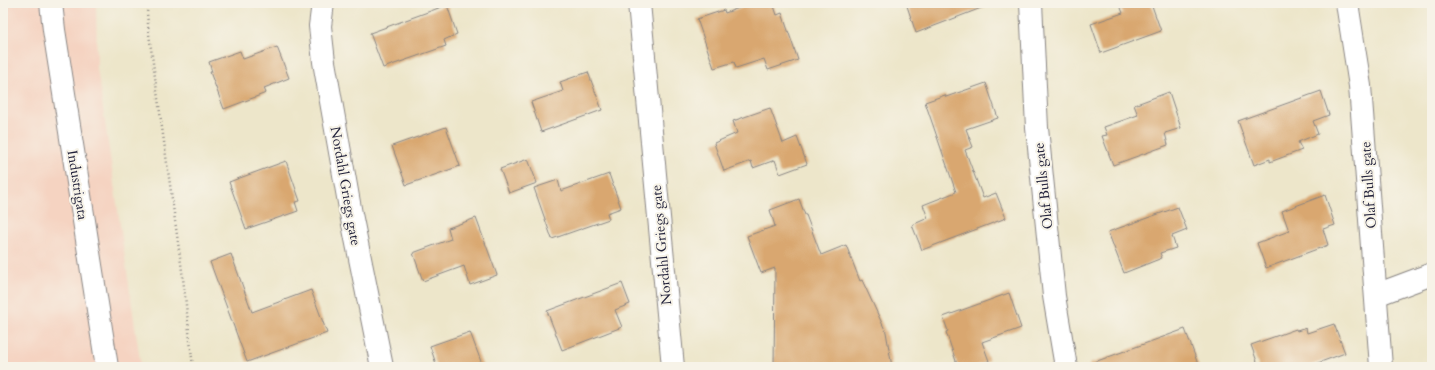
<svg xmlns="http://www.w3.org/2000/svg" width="1435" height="370" font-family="Cardo,serif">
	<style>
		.built { fill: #f5d3c1 }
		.building { fill: #d9a76f }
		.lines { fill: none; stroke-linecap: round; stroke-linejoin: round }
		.minor-casing { stroke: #888482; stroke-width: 24 }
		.tertiary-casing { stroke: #888482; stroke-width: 24 }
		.path { stroke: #888482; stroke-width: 2.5; stroke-dasharray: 1 3; stroke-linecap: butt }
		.minor { stroke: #fff; stroke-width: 22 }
		.tertiary { stroke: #fff; stroke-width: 22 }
		.labels { text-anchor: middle; stroke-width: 4; stroke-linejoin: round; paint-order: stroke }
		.street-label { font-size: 14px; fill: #22223b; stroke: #f7f3e8 }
	</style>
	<rect width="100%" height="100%" fill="#f7f3e8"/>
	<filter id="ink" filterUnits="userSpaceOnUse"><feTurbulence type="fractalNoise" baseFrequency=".025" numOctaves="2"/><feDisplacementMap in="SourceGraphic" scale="8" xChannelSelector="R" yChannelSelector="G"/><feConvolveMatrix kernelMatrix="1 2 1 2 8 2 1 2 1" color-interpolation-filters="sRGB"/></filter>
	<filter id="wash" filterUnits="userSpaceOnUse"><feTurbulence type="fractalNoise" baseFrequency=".012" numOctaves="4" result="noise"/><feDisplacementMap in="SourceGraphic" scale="16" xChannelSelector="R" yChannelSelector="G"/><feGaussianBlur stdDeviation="0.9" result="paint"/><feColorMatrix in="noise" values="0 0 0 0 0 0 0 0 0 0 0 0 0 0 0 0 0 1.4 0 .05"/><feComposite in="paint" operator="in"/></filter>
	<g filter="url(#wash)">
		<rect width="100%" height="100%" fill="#ede6ca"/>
		<polygon class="built" points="3,3 96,3 97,68 141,367 3,367"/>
		<g id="blocks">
			<g class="building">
				<polygon points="753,3 773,3 777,15 782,13 798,60 768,70 764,59 736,68 734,62 714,68 697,19 724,10 725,13"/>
				<polygon points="906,3 989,3 989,5 916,33"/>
				<polygon points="1119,3 1151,3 1161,31 1101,53 1091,24 1123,13"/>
				<polygon points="447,5 457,34 444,40 446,46 383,68 370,33"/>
				<polygon points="277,47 289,78 264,88 266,93 224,109 210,72 212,72 209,62 240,51 243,59"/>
				<polygon points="588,72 602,110 541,132 531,102 563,91 560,82"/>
				<polygon points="986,83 998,118 966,129 973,147 965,150 983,198 996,193 1006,218 922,250 912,225 928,218 923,205 956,192 925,102 945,95 946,97"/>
				<polygon points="1321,91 1329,115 1313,121 1318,134 1298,142 1302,150 1270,162 1270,159 1254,165 1238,121"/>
				<polygon points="1169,92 1181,128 1165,133 1168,145 1113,165 1102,136 1107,135 1104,127 1138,115 1134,105"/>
				<polygon points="770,108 783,143 797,137 807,164 780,174 775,160 753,168 751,161 724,171 714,143 737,133 733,121"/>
				<polygon points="446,127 460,166 406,185 392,146"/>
				<polygon points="528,159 537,183 509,193 500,169"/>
				<polygon points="286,161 300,201 295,202 298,211 246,229 229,182"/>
				<polygon points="609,174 621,208 607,213 609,219 552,239 534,188 558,180 561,191"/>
				<polygon points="1325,195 1335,225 1323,229 1328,245 1266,268 1257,243 1289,231 1282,211"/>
				<polygon points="799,199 805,215 806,215 821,255 846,245 860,281 862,280 886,332 892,367 774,367 775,268 761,273 747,236 775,226 770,210"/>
				<polygon points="1178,207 1187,230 1172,236 1176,248 1160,253 1162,258 1124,273 1108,232"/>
				<polygon points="476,218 497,275 470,285 464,266 423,281 413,253 451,239 448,228"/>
				<polygon points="231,254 252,312 311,290 327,333 247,362 210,262"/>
				<polygon points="622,283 630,304 615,310 622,327 562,350 547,311"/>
				<polygon points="1009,293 1021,328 982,342 989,361 973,367 958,367 946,332 948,331 943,317"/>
				<polygon points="1334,324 1345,353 1307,367 1259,367 1251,345 1296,329 1297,331 1306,328 1307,333"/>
				<polygon points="1185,329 1199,367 1090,367 1089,364"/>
				<polygon points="470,332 483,367 437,367 430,346"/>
			</g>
		</g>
	</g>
	<g filter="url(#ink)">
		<use href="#blocks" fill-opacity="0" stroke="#888482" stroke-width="1"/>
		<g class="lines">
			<g class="minor-casing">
				<g id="minor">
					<polyline points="323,3 320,26 324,62 351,214 382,367"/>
					<polyline points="639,3 673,367"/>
					<polyline points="1031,3 1037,128 1054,296 1066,367"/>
					<polyline points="1347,3 1360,86 1381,367"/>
					<polyline points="1376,295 1432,274"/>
				</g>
			</g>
			<g class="tertiary-casing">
				<polyline id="tertiary" points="51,3 54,30 107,367"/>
			</g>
			<polyline class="path" points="148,3 147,13 149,34 183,278 193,367"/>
			<use href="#minor" class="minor"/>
			<use href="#tertiary" class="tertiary"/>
		</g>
	</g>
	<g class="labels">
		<g class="street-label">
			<text transform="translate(78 185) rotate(81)" y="5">Industrigata</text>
			<text transform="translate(1368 185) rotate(-94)" y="5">Olaf Bulls gate</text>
			<text transform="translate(346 186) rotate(80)" y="5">Nordahl Griegs gate</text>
			<text transform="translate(1043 186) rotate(-96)" y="5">Olaf Bulls gate</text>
			<text transform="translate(661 245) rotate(-95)" y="5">Nordahl Griegs gate</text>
		</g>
	</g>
	<rect width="1435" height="370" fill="none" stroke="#f7f3e8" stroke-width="16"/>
</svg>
